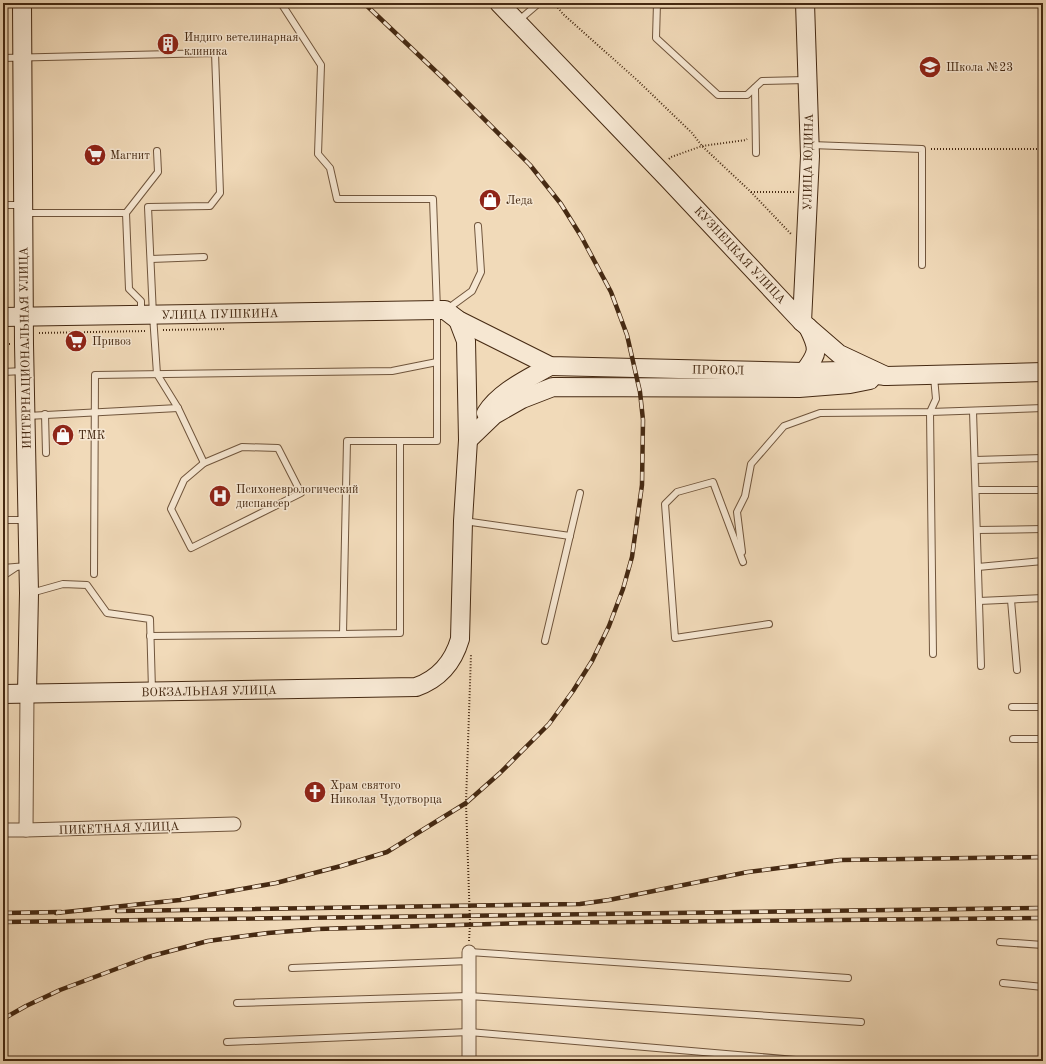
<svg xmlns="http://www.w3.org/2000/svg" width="1046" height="1064" font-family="'Old Standard TT',serif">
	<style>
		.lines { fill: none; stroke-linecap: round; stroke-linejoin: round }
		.lane-casing { stroke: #70553c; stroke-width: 8 }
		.street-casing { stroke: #70553c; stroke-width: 15 }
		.secondary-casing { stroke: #452912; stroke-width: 20 }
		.path { stroke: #452912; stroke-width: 2; stroke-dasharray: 1 2; stroke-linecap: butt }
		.lane { stroke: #f6e7d2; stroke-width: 6 }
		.street { stroke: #f6e7d2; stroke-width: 13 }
		.secondary { stroke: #f6e7d2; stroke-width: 18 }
		.rail-casing { stroke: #452912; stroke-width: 4.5 }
		.rail { stroke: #f6e7d2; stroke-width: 3; stroke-dasharray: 9; stroke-linecap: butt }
		.labels { text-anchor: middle; stroke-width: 3; stroke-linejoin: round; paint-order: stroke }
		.poi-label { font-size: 12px; fill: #452912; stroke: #f6e7d2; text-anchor: start }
		.street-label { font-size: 12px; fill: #452912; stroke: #f6e7d2 }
	</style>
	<rect width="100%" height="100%" fill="#f1dab9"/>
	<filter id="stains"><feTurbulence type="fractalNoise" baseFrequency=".005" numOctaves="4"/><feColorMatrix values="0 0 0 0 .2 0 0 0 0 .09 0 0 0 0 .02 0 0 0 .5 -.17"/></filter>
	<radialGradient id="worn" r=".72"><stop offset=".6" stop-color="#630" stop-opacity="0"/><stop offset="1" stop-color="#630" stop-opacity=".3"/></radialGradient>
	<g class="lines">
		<g class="lane-casing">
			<g id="lane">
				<polyline points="281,3 321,65 318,154 330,168 337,199 433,199 437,310 437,441 400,441 400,633 343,634"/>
				<polyline points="657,3 656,38 718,95 747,95 762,81 806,80"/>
				<polyline points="657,5 800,3"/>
				<polyline points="518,21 539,3"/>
				<polyline points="3,58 215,53 220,193 210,206 148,207 153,315 157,374 178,408 204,463"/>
				<polyline points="755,88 756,153"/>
				<polyline points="811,145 922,149 922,265"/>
				<polyline points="3,205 22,205"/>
				<polyline points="26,213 126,213"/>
				<polyline points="151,259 204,257"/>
				<polyline points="446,310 472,291 481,272 478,226"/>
				<polyline points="141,314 141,301 129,289 126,213 158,172 157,151"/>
				<polyline points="3,372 23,371"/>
				<polyline points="973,411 981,666"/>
				<polyline points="45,414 46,453"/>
				<polyline points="27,416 178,408"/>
				<polygon points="242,447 278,448 301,493 191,548 171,509 184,480 204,463"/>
				<polyline points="975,460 1043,458"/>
				<polyline points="976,490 1043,490"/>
				<polyline points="3,520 26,520"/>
				<polyline points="464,521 570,536"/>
				<polyline points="977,530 1043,529"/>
				<polyline points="742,552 737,512 745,496 751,464 784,426 820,413 930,412 936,399 934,377"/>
				<polyline points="743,562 713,482 677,492 665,504 675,638 769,624"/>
				<polyline points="978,567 1043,561"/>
				<polyline points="3,568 27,566"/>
				<polyline points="94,574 95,375 392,371 437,362"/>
				<polyline points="3,576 15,568"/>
				<polyline points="31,593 63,584 87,585 107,613 150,619 152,690"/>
				<polyline points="1011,600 1017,670"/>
				<polyline points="979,601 1043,598"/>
				<polyline points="150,636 343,634 347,441 400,441"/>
				<polyline points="545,641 580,493"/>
				<polyline points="933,654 930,412 1043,408"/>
				<polyline points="1012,707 1043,707"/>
				<polyline points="1013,739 1043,739"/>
				<polyline points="1000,942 1043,945"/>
				<polyline points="469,952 848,978"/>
				<polyline points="292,968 469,961"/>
				<polyline points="1003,983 1043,987"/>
				<polyline points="237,1003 469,996 861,1022"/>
				<polyline points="227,1042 469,1032 807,1061"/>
			</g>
		</g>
		<g class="street-casing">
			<g id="street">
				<polyline points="3,830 26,830 234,824"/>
				<polyline points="26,830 27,693"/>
				<polyline points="469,952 469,1061"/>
			</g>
		</g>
		<g class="secondary-casing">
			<g id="secondary">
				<polyline points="22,3 24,344 29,593 27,693"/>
				<polyline points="499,3 668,179 802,322 839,354 886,376 1043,372"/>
				<polyline points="3,317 437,310 445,310 458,320 550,366 804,372 840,371 886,376"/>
				<polyline points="802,322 810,156 805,3"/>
				<path d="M804,372C819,352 819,349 808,327"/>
				<path d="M486,413C500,391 528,379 550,366"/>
				<polyline points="468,440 494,415 522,399 553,387 799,388 850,384 870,380"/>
				<path d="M3,694L416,687C439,679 453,663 460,639L463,521L468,440L466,341L458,320"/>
			</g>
		</g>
		<g class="path">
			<polyline points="554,3 563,14 637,80 692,133 702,146 751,192 792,235"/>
			<polyline points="931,149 1043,149"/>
			<polyline points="669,159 671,157 702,146 746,140 747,139"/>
			<polyline points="751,192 794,192"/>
			<polyline points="163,330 226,329"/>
			<polyline points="39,333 146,331"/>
			<polyline points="3,344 10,344"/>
			<polyline points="469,941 470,924 466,803 471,654"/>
		</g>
		<use href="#lane" class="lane"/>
		<use href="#street" class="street"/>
		<use href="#secondary" class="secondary"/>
		<g class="rail-casing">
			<g id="rail">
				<polyline points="117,911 580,904 609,900 748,872 840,860 1043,857"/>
				<polyline points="3,913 61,912"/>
				<polyline points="56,913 180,900 276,883 341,866 387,852 466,803 500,773 549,724 573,691 592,661 609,626 623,589 632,557 642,485 643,420 640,392 627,335 611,292 581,236 561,204 530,165 446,81 364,3"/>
				<polyline points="3,922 1043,908"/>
				<polyline points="3,1019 26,1006 60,990 148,957 208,941 268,933 317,929 527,923 1043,918"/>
			</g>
		</g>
		<use href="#rail" class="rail"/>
	</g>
	<defs>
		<g id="building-disc" transform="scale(1.15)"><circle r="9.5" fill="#8f2418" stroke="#f6e7d2"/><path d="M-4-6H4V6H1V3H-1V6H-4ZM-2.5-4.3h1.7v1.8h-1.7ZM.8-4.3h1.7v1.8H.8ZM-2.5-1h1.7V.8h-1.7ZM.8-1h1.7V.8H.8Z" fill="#fff"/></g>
		<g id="school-disc" transform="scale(1.15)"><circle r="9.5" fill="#8f2418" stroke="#f6e7d2"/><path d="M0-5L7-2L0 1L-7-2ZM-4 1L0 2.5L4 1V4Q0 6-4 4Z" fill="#fff"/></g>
		<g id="supermarket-disc" transform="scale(1.15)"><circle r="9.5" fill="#8f2418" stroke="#f6e7d2"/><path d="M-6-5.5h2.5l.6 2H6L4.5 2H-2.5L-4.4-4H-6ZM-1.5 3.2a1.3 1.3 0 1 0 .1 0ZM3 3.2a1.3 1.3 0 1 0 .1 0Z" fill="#fff"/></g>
		<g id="shop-disc" transform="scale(1.15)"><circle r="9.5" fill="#8f2418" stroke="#f6e7d2"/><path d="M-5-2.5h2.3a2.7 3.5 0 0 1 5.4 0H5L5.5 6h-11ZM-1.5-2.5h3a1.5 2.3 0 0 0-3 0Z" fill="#fff"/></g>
		<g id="hospital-disc" transform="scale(1.15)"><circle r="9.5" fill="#8f2418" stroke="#f6e7d2"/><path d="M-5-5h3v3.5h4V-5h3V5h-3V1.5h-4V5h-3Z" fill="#fff"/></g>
		<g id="church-disc" transform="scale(1.15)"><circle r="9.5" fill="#8f2418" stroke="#f6e7d2"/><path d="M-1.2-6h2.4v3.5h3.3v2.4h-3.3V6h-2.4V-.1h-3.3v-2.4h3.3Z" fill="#fff"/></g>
	</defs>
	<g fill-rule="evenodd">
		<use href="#building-disc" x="168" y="44"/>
		<use href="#school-disc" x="930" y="67"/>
		<use href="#supermarket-disc" x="95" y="155"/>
		<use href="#shop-disc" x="490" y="200"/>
		<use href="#supermarket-disc" x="76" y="341"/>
		<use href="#shop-disc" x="63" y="435"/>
		<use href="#hospital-disc" x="220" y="496"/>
		<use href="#church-disc" x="315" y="792"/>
	</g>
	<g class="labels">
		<g class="poi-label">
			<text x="184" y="41">Индиго ветелинарная<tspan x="184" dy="14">клиника</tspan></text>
			<text x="946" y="71">Школа №23</text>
			<text x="110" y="159">Магнит</text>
			<text x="506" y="204">Леда</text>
			<text x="92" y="345">Привоз</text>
			<text x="78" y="439">ТМК</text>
			<text x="236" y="493">Психоневрологический<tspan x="236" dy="14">диспансер</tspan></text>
			<text x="330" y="789">Храм святого<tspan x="330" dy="14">Николая Чудотворца</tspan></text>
		</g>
		<g class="street-label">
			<text transform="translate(808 162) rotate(-89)" y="4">УЛИЦА ЮДИНА</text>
			<text transform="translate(740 255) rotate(47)" y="4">КУЗНЕЦКАЯ УЛИЦА</text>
			<text transform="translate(220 314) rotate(-1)" y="4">УЛИЦА ПУШКИНА</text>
			<text transform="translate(25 348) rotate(-91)" y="4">ИНТЕРНАЦИОНАЛЬНАЯ УЛИЦА</text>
			<text transform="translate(718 370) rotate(1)" y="4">ПРОКОЛ</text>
			<text transform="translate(209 691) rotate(-1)" y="4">ВОКЗАЛЬНАЯ УЛИЦА</text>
			<text transform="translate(119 828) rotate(-2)" y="4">ПИКЕТНАЯ УЛИЦА</text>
		</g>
	</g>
	<rect width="1046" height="1064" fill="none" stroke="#f1dab9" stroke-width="16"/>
	<rect x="4" y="4" width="1038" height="1056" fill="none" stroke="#452912" stroke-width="2"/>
	<rect x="8" y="8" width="1030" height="1048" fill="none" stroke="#452912"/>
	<rect width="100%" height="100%" filter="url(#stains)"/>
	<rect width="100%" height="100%" fill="url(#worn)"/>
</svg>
